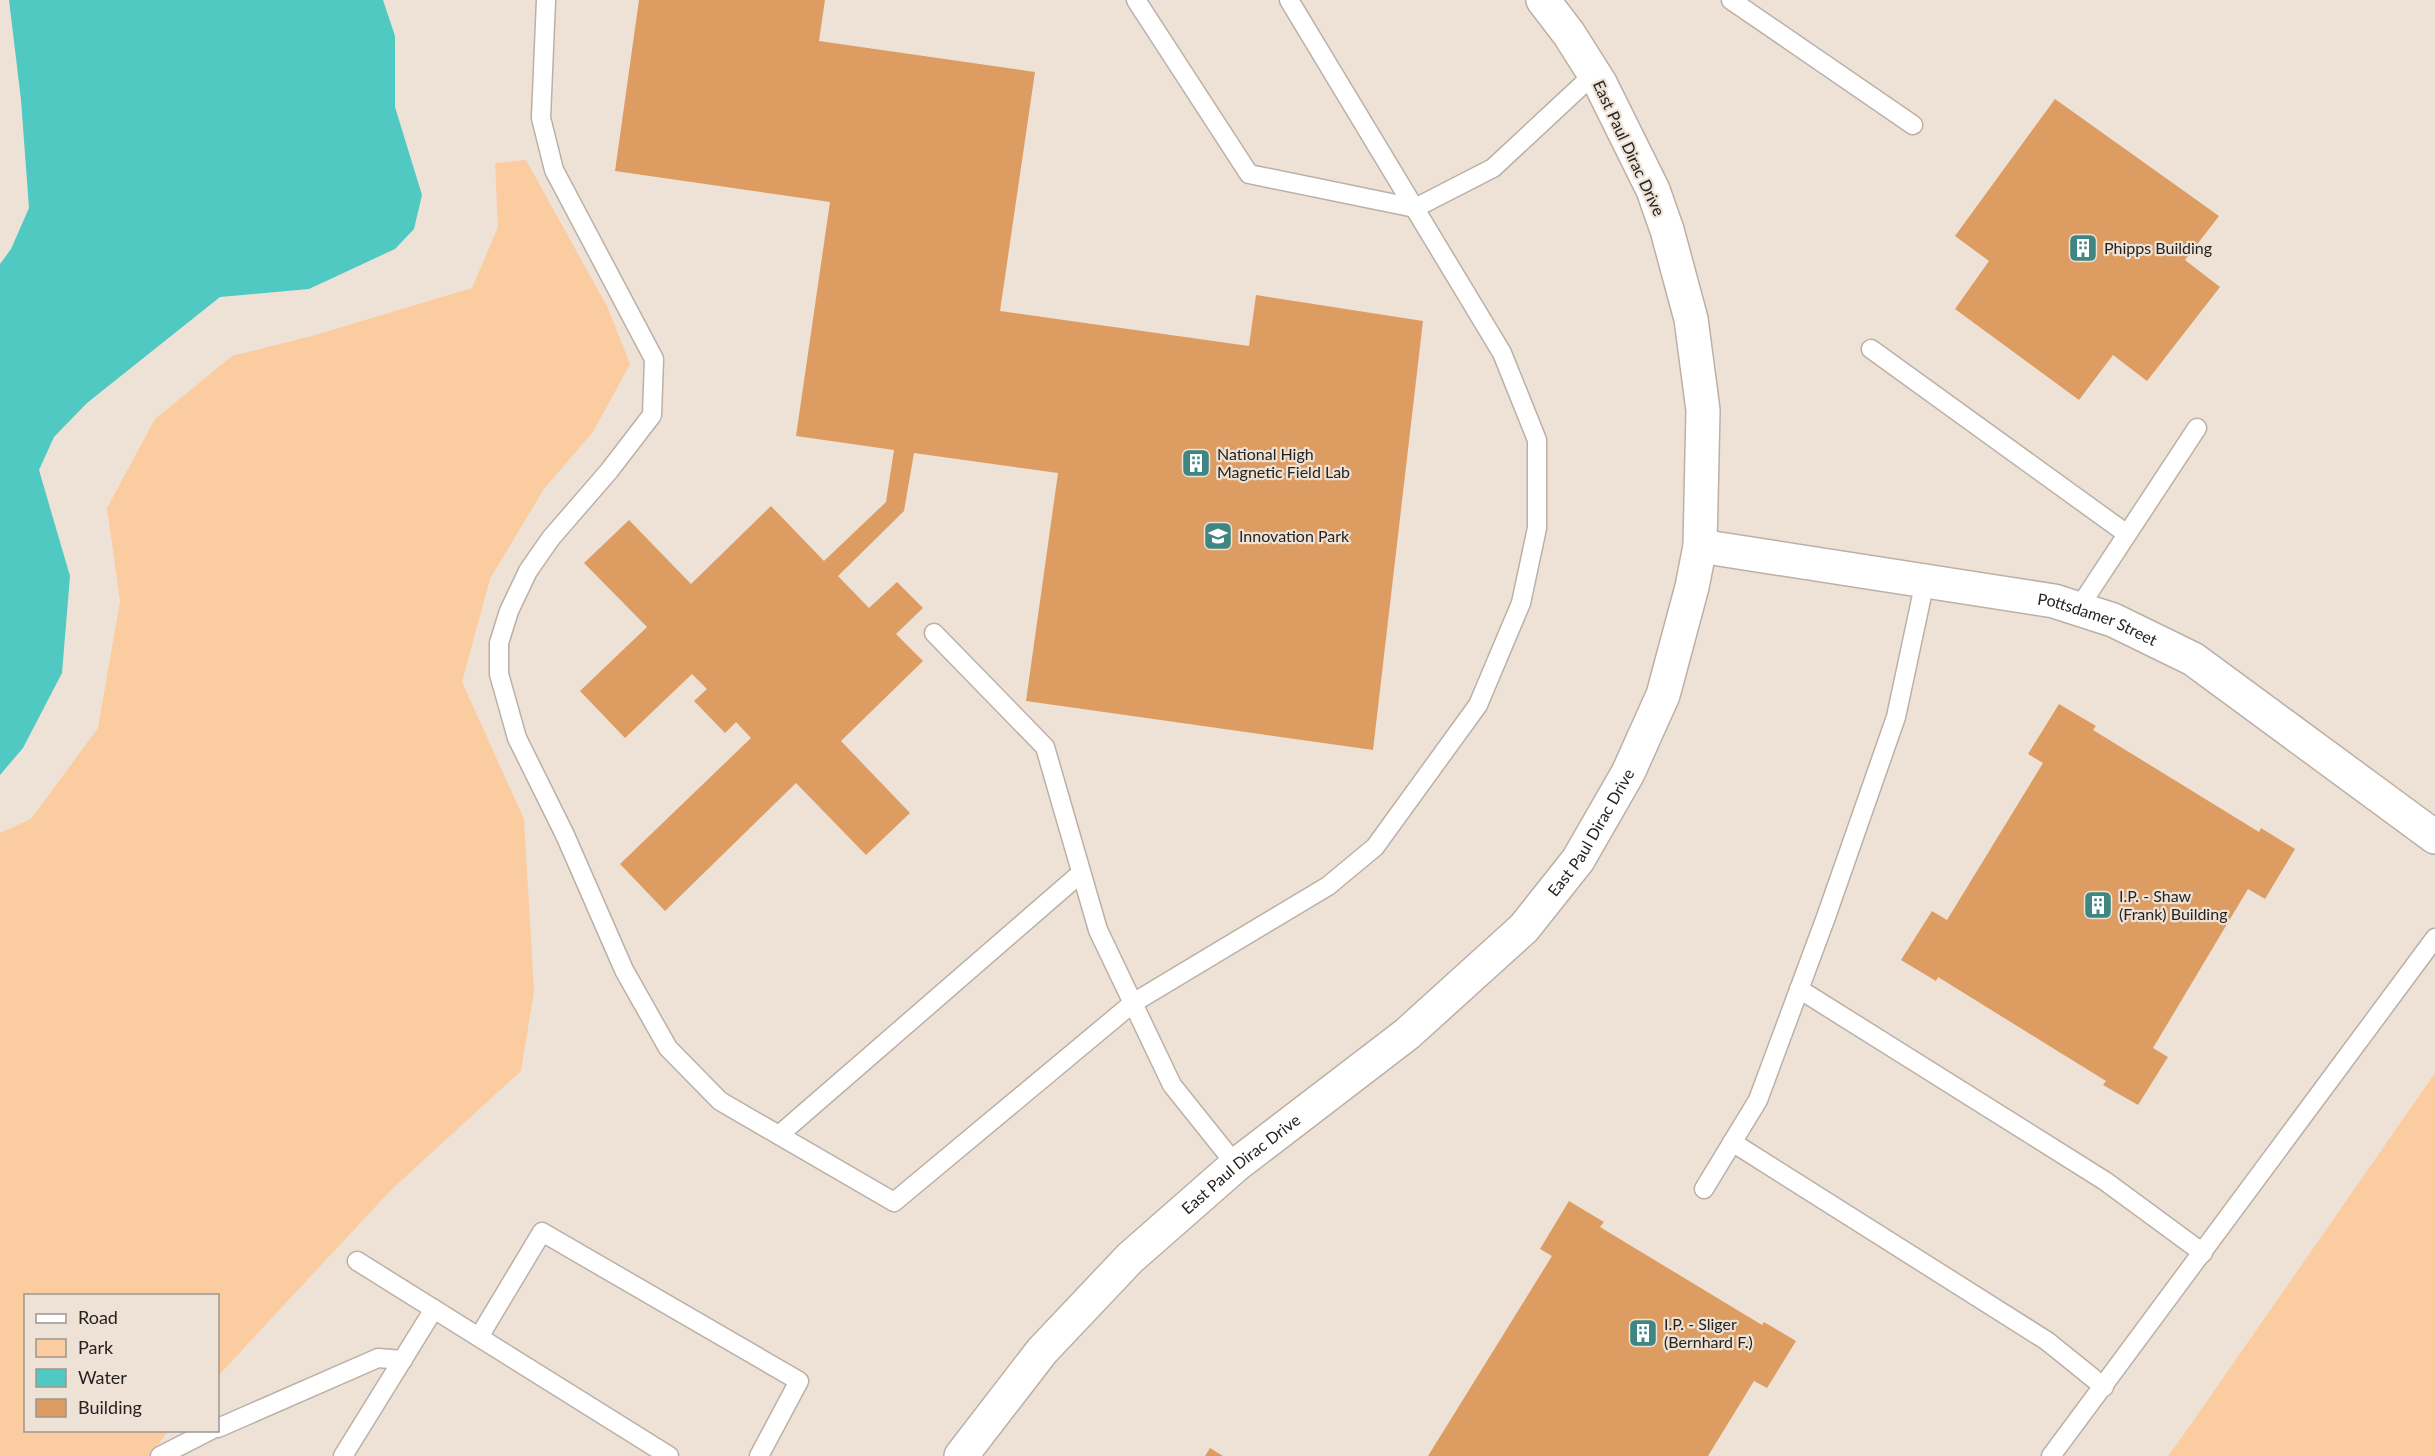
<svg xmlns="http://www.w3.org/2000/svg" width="2435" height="1456" font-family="Lato,sans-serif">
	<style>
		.green { fill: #fccca1 }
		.water { fill: #50c9c3 }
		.building { fill: #dd9d62 }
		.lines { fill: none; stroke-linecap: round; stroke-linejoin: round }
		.service-casing { stroke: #bcb0a6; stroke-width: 21 }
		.tertiary-casing { stroke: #bcb0a6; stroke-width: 36 }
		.service { stroke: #fff; stroke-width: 18 }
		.tertiary { stroke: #fff; stroke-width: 33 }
		.labels { text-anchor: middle; stroke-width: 4.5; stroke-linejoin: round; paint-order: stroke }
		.street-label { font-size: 16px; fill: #26221e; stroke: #eee2d7 }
		.poi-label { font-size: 16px; fill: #26221e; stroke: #eee2d7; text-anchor: start }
	</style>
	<rect width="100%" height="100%" fill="#eee2d7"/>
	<g class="green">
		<polygon points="526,160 608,308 630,364 593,432 544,489 490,579 462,682 524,819 534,991 521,1071 391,1190 218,1376 218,1296 26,1296 26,1430 168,1431 150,1456 0,1456 0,833 31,819 98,728 120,601 107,508 155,419 232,356 312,336 472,288 498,227 495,163"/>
		<polygon points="2435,1073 2435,1456 2168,1456 2182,1437"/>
	</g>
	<polygon class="water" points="9,0 383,0 395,36 395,107 422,195 414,229 395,249 309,289 220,297 87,403 54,437 39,470 70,576 62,673 23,748 0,775 0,264 11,249 29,208 21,100"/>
	<g class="building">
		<polygon points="639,0 825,0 819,41 1035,72 1000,311 1249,346 1256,295 1423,321 1373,750 1026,701 1058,473 914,453 904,511 838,576 869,608 897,582 923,608 896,634 923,661 841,741 910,813 866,855 796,783 665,911 620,864 751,738 736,722 725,733 694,701 707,689 692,674 625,738 580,691 647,627 584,563 629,520 691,584 771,506 824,561 886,502 894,450 796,436 830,202 615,171"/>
		<polygon points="2055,99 2219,216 2185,260 2220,287 2147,381 2113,355 2079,400 1955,309 1989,261 1955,236"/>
		<polygon points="2059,704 2096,726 2093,730 2259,832 2261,828 2295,849 2265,899 2248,889 2153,1048 2168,1057 2138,1105 2103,1085 2106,1081 1938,977 1936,981 1901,960 1932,911 1947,920 2043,763 2028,754"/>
		<polygon points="1569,1201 1604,1222 1600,1227 1762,1325 1764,1322 1796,1341 1767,1388 1754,1381 1708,1456 1428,1456 1552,1256 1540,1249"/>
		<polygon points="1210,1448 1223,1456 1205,1456"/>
	</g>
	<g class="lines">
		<g class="service-casing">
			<g id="service">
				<polyline points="546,0 541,118 554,170 654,359 652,415 609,471 551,538 528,571 509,611 499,643 499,674 517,738 565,835 624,970 668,1048 720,1101 894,1202 1133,1003 1328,886 1375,847 1478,705 1521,603 1537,528 1537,440 1502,353 1289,0"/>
				<polyline points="1136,0 1249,174 1415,208 1493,168 1594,74"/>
				<polyline points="1731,0 1913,125"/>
				<polyline points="1871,349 2127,534"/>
				<polyline points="2078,609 2197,428"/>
				<polyline points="934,633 1045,747 1098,930 1172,1085 1236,1165"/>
				<polyline points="1799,989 2105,1181 2203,1253"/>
				<polyline points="779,1135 1081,873"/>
				<polyline points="1732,1142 2047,1341 2104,1387"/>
				<polyline points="1704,1189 1758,1100 1826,917 1896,717 1925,581"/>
				<polyline points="357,1261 669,1456"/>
				<polyline points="479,1337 542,1232 799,1381 759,1456"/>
				<polyline points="218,1428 378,1358 403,1360"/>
				<polyline points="160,1456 211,1430"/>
				<polyline points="343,1456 434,1309"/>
				<polyline points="2051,1456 2435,938"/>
			</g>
		</g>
		<g class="tertiary-casing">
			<g id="tertiary">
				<path id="s1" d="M1700,546L2054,601L2113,620L2193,659L2435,837"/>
				<path id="s2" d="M961,1456L1042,1351L1130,1258L1236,1165L1407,1034L1524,928L1578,860L1628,773L1663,695L1692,587L1700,546L1703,410L1691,319L1667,230L1653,190L1600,83L1569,34L1543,0"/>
			</g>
		</g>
		<use href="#service" class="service"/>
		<use href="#tertiary" class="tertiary"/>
	</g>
	<defs>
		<g id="building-square" transform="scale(1.5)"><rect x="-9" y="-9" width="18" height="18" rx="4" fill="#3f8682" stroke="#eee2d7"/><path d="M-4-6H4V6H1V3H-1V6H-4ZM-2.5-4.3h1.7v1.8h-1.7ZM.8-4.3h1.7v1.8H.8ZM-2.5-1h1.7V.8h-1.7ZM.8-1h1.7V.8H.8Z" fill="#fff"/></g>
		<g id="university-square" transform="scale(1.5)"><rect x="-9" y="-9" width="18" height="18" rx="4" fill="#3f8682" stroke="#eee2d7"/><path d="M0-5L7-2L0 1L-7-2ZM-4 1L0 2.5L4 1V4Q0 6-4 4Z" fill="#fff"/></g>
	</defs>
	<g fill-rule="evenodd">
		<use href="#building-square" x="2083" y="248"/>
		<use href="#building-square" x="1196" y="463"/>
		<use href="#university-square" x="1218" y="536"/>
		<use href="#building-square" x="2098" y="905"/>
		<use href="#building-square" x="1643" y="1333"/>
	</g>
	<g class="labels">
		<g class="street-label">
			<text transform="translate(1629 148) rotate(65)" y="6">East Paul Dirac Drive</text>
			<text dy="6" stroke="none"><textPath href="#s1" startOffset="405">Pottsdamer Street</textPath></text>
			<text dy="6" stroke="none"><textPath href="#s2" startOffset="892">East Paul Dirac Drive</textPath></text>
			<text dy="6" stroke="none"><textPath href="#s2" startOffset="406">East Paul Dirac Drive</textPath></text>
		</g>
		<g class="poi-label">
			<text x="2104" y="254">Phipps Building</text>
			<text x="1217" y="460">National High<tspan x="1217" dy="18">Magnetic Field Lab</tspan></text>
			<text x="1239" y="542">Innovation Park</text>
			<text x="2119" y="902">I.P. - Shaw<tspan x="2119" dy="18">(Frank) Building</tspan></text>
			<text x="1664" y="1330">I.P. - Sliger<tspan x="1664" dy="18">(Bernhard F.)</tspan></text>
		</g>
	</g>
	<rect x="24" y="1294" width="195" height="138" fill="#eee2d7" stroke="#9e958d" stroke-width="1.5"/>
	<rect x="36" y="1314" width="30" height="9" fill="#ffffff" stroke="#9e958d" stroke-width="1.5"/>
	<text x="78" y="1324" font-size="18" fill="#26221e">Road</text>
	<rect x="36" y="1339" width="30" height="18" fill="#fccca1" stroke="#9e958d" stroke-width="1.5"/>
	<text x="78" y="1354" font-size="18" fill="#26221e">Park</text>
	<rect x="36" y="1369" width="30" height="18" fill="#50c9c3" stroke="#9e958d" stroke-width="1.5"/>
	<text x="78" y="1384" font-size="18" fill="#26221e">Water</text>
	<rect x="36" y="1399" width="30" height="18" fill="#dd9d62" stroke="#9e958d" stroke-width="1.5"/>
	<text x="78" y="1414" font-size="18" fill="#26221e">Building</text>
</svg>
